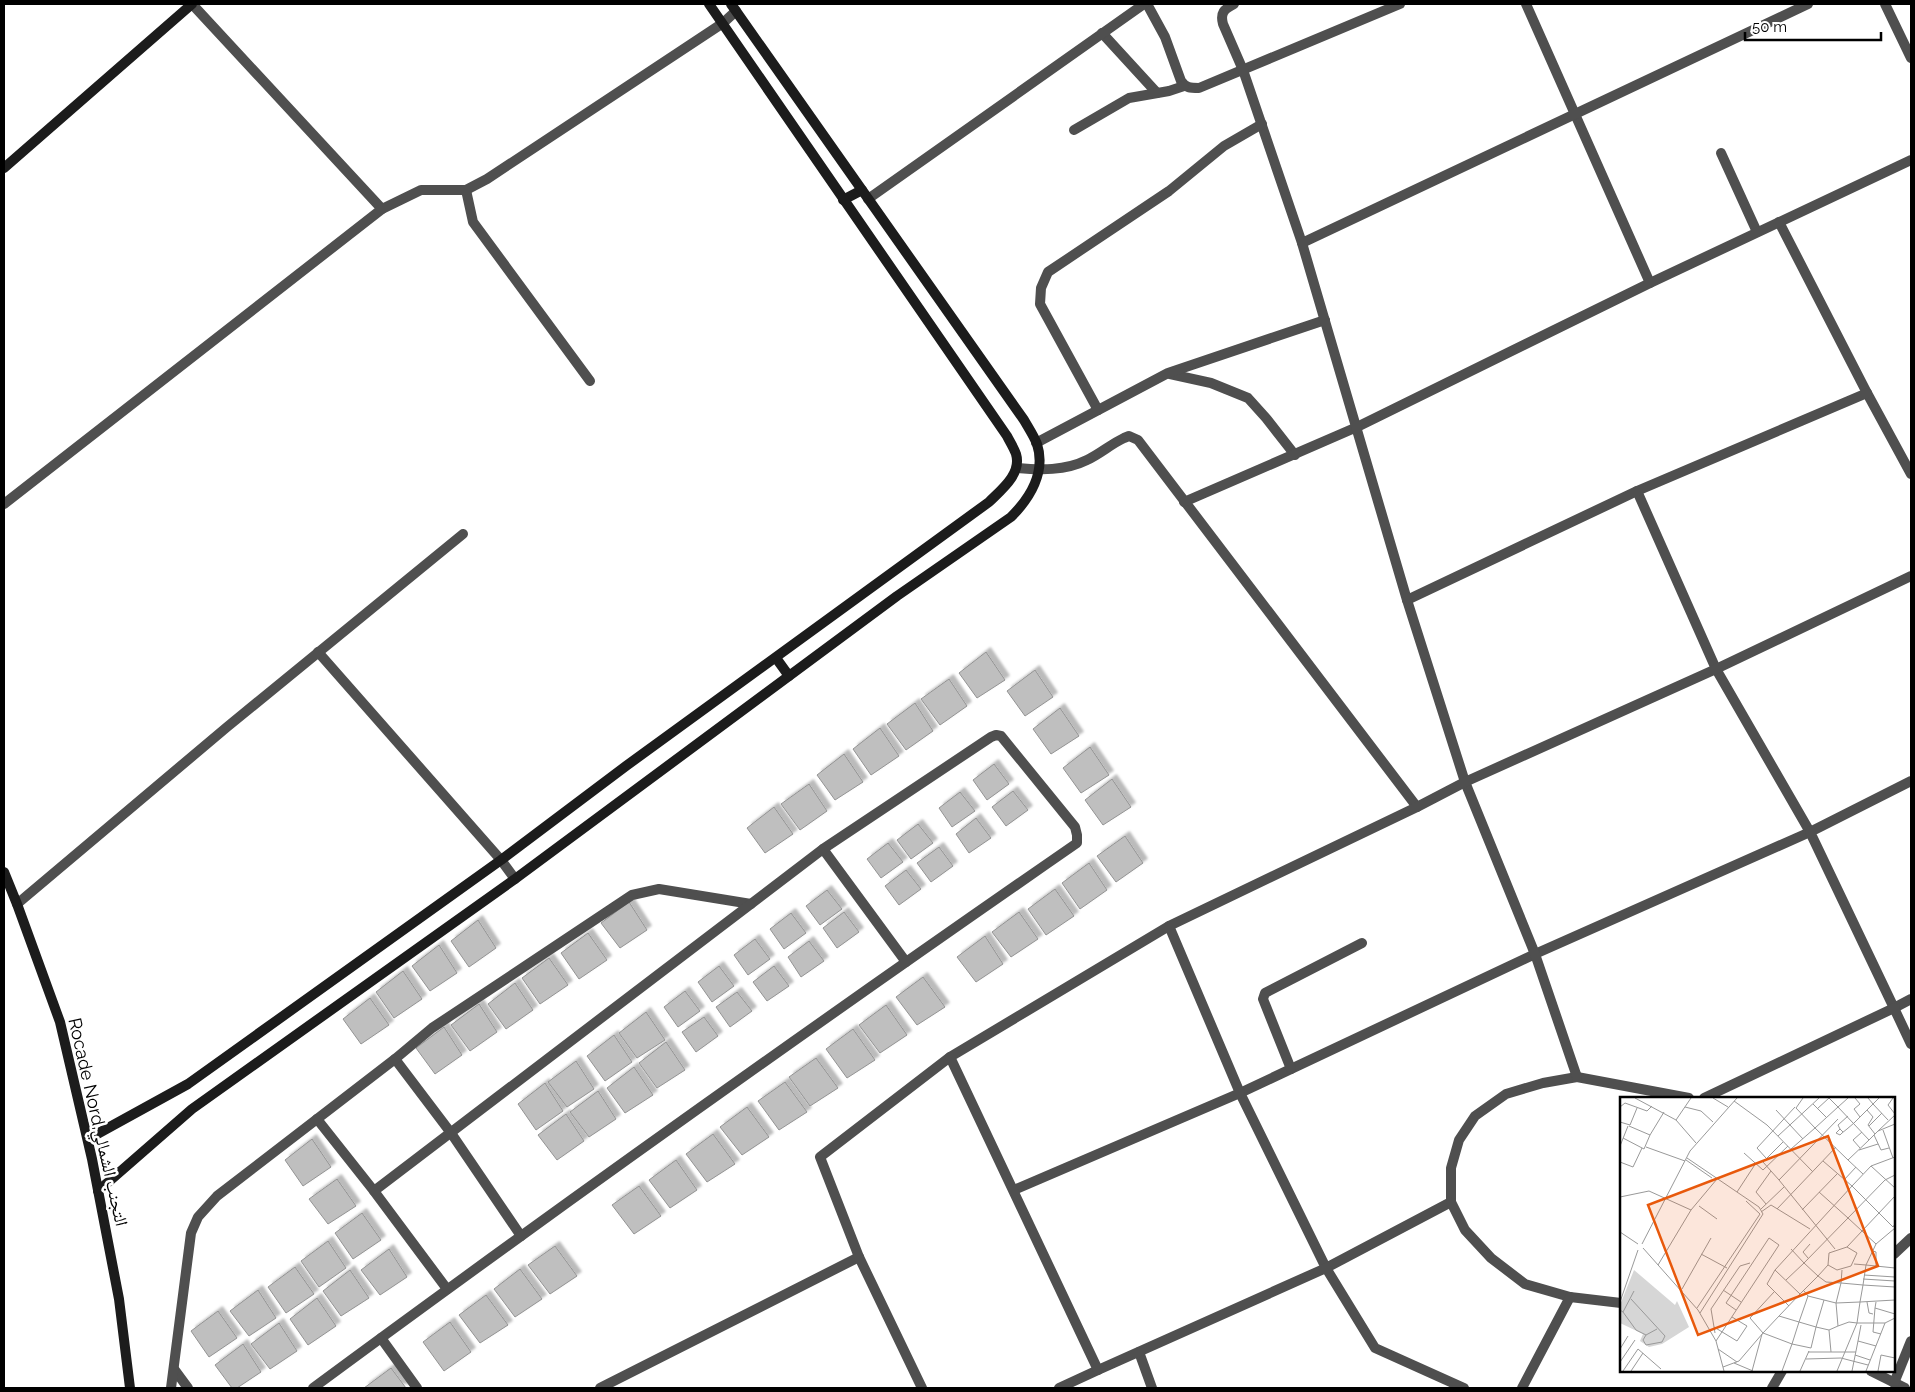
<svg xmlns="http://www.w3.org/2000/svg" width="1915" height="1392" font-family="Raleway,'Noto Naskh Arabic',sans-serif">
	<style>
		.building { fill: #bfbfbf; stroke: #939393; filter: url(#shadow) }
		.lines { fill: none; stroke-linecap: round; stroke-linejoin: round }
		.street { stroke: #4f4f4f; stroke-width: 10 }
		.secondary { stroke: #1c1c1c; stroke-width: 10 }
		.labels { text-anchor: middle; stroke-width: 5; stroke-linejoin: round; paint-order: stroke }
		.street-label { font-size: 18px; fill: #000; stroke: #fff }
		.inset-road { fill: none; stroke: #999; stroke-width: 1 }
		.view { fill: #e8590c; fill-opacity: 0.15; stroke: #e8590c; stroke-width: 2.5 }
		.inset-edge { fill: none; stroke: #000; stroke-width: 2.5 }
	</style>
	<defs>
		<filter id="shadow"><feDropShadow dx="4.5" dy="-4.5" stdDeviation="1" flood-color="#0004"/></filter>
	</defs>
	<rect width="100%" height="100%" fill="#fff"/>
	<g class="building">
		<polygon points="986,652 1005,680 977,698 959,673"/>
		<polygon points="1035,670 1053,697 1025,716 1007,691"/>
		<polygon points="949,679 967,706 940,725 921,699"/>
		<polygon points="915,703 933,731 906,750 887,724"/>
		<polygon points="1060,708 1079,736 1051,754 1033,729"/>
		<polygon points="880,728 899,756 871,775 853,749"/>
		<polygon points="1090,747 1109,775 1081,793 1063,768"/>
		<polygon points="844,754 863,782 835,800 817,775"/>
		<polygon points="994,764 1009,784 987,800 973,780"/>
		<polygon points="1112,779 1131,807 1103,825 1085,800"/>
		<polygon points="809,784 827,811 800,830 781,804"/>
		<polygon points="1013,791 1028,810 1006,826 992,807"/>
		<polygon points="960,792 975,811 952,827 939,808"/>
		<polygon points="774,807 793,834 765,853 747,828"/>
		<polygon points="976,818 991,838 969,853 956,834"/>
		<polygon points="918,824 933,843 911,859 897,840"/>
		<polygon points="1125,836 1143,863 1116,882 1097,856"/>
		<polygon points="888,843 903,862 881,878 867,859"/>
		<polygon points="939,847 953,866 931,882 917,863"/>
		<polygon points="1089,863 1107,890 1080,909 1062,883"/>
		<polygon points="906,870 921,889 899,905 885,886"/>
		<polygon points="1055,889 1074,916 1046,935 1028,909"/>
		<polygon points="827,890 842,909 820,925 806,906"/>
		<polygon points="629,902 647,930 620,948 601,923"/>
		<polygon points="844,912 859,932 837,948 823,928"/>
		<polygon points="1019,912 1038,939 1011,957 992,932"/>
		<polygon points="791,913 806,933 784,949 770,929"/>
		<polygon points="478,920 496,948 469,967 451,941"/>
		<polygon points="588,933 607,960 579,979 561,953"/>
		<polygon points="985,936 1003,964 976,982 957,957"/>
		<polygon points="755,939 770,959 748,975 734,955"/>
		<polygon points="809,941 824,961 801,977 788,957"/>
		<polygon points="439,945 457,973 430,991 412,966"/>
		<polygon points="549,958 568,985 540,1004 522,978"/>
		<polygon points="719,966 734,986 712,1002 698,982"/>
		<polygon points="774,966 789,986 767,1001 753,982"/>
		<polygon points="403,971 422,999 394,1018 376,992"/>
		<polygon points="923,977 945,1007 917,1025 896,997"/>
		<polygon points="515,983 533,1010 506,1029 488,1004"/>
		<polygon points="685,991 700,1011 678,1027 664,1007"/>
		<polygon points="737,992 752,1011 730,1027 716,1007"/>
		<polygon points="370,998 389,1025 361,1044 343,1019"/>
		<polygon points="479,1004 497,1032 470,1051 451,1025"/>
		<polygon points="886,1005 907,1035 880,1053 859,1025"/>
		<polygon points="646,1012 665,1040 637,1058 619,1033"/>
		<polygon points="704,1017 718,1036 696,1052 682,1032"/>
		<polygon points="444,1027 462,1055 435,1074 416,1048"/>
		<polygon points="853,1029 875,1060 847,1078 826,1049"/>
		<polygon points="614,1035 632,1062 605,1081 587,1056"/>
		<polygon points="666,1042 685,1070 657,1088 639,1063"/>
		<polygon points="816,1058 838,1088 810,1106 789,1077"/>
		<polygon points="576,1061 594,1089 567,1107 548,1082"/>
		<polygon points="634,1067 653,1095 625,1113 607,1088"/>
		<polygon points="785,1082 807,1112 779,1130 758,1101"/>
		<polygon points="545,1083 563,1111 536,1130 518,1104"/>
		<polygon points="598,1091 616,1119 589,1137 570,1112"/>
		<polygon points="747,1107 769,1137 742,1155 720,1127"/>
		<polygon points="566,1114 584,1141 557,1160 538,1135"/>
		<polygon points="713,1134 735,1164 707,1182 686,1154"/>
		<polygon points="312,1139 331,1167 303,1186 285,1160"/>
		<polygon points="676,1160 697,1190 670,1208 649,1180"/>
		<polygon points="337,1179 356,1206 328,1224 309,1199"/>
		<polygon points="639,1186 661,1216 634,1234 612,1205"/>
		<polygon points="362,1213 381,1240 353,1259 335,1233"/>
		<polygon points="328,1241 346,1268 319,1287 301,1261"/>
		<polygon points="555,1246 577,1276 550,1294 528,1265"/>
		<polygon points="389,1249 407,1277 380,1295 361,1270"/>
		<polygon points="295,1267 314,1294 286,1313 268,1287"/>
		<polygon points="520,1269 542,1299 515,1317 494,1289"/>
		<polygon points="350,1270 369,1298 341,1316 323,1291"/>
		<polygon points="258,1290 276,1318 249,1336 230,1311"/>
		<polygon points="486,1295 508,1325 480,1343 459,1315"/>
		<polygon points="317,1298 336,1326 308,1345 290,1319"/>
		<polygon points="218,1311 237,1338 209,1357 191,1331"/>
		<polygon points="450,1322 471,1352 444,1371 423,1342"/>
		<polygon points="279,1323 297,1351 270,1369 251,1344"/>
		<polygon points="243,1344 261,1372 237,1388 232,1388 215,1365"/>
		<polygon points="391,1368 406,1388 364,1388"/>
	</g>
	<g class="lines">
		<g class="street">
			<polyline points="192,4 382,209"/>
			<path d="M1147,4L1165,37L1181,81C1186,88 1190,88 1199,88L1400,4"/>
			<path d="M1234,4C1224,9 1220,13 1223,24L1243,70L1302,243"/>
			<polyline points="1526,4 1650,283"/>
			<polyline points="1885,4 1911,58"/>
			<polyline points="1102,33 1157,93"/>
			<polyline points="1074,130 1129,98 1169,91 1184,86"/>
			<polyline points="1721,153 1757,232"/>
			<polyline points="466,190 473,222 590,381"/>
			<polyline points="868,199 1144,4"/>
			<polyline points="1779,222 1867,393 1911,474"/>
			<polyline points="1170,374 1211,383 1248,398 1266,418 1295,455"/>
			<polyline points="1098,410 1040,304 1041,288 1048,272 1169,191 1224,146 1262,124"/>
			<polyline points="1036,443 1168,373 1325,320"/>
			<path d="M1017,468C1040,470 1065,471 1087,460C1100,454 1111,444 1124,438L1129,436L1138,440L1417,807"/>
			<polyline points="1637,491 1716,669 1810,832 1535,954 1240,1093 1326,1268 1451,1202 1451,1168 1459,1140 1475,1116 1506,1094 1543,1083 1577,1077 1689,1098"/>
			<polyline points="1184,502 1357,427 1650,283 1911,160"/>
			<polyline points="4,504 382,209 421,190 466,190 487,179 723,23 736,11"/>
			<polyline points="1407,600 1637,491 1867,393"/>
			<polyline points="318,652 501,860 515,879"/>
			<polyline points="1911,781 1810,832 1894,1008 1911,999"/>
			<polyline points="823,849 906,962"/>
			<polyline points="17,904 227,727 463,534"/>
			<polyline points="395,1059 451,1133 521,1236"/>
			<polyline points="1291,1069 1263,999 1265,993 1362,943"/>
			<polyline points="1577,1077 1535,954 1465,782 1407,600 1302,243 1808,4"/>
			<polyline points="1704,1098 1894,1008 1911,1044"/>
			<polyline points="317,1119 374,1191"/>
			<polyline points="1014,1190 1240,1093 1169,926"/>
			<polyline points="1451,1202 1465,1230 1491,1258 1525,1284 1570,1297 1621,1303"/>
			<polyline points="1894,1254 1911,1238"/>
			<polyline points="381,1338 417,1388"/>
			<polyline points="1139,1352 1152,1388"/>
			<polyline points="174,1369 188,1388"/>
			<polyline points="1871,1371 1905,1388"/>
			<polyline points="1894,1383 1911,1341"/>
			<polyline points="171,1388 191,1233 198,1217 217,1196 395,1059 432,1028 632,895 659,889 751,904"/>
			<path d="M313,1388C565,1202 820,1021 1077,843V835L1075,827L1001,736L996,735L991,737L823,849L374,1191L447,1289"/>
			<polyline points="600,1388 859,1257"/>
			<polyline points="922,1388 859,1257 820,1157 950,1057"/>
			<polyline points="1059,1388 1098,1370"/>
			<polyline points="1464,1388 1375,1348 1326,1268 1098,1370 950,1057 1169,926 1417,807 1465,782 1716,669 1911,576"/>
			<polyline points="1522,1388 1570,1297"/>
			<polyline points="1772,1388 1782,1371"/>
		</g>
		<g class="secondary">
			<polyline points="4,168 192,4"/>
			<polyline points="843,200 862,190"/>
			<polyline points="776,658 789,676"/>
			<polyline points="4,872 17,904 60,1022 92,1159 119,1299 130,1388"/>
			<path d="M88,1139L188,1084L501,860L626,766L989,502C1001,490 1022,474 1016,454C1014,448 1010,442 1007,436L709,4"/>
			<path d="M98,1191L192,1109L515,879L897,596L1011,517C1030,498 1046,472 1037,444C1034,436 1028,427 1024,420L731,4"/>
		</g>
	</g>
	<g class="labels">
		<g class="street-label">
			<text transform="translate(98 1122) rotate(77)" y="6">Rocade Nord,التجنب الشمالي</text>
		</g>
	</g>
	<g transform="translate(1620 1097)">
		<rect width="275" height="275" fill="#fff"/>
		<path d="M14,173L55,208L57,204L69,230L42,247L29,250L20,244L23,237L0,226V208Z" fill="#d6d6d6"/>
		<path class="inset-road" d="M15,1L56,23L71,1M93,1L108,10M209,1L218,10L195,31L228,63L249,43M228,1L218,10L249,43L258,34M235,1L240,7L234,12L240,20M248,1L253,7L259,1M273,1L268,8L275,17M114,4L147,28L193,75M193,7L206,20M0,10L5,6L27,14L32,9M65,10L81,14L93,25M197,12L209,1M156,13L183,42M247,13L253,20L248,28L255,37M275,18L258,34L275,27M56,23L76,46M0,25L10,28L17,11M9,29L30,38L44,15M249,29L262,16M220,32L218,28L228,19M263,33L273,61M223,35L220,32L216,36L220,38L222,36L227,32L234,26L253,7L268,23M254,38L261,53L269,51M158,39L199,1M3,41L24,52L30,38M0,49L8,29M26,50L65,64M240,51L233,43L242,35M171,52L195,31L176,11L183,1M239,53L258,47M124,56L143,73L168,49M275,60L251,69L275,91M67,61L139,110L143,117L80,216M146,61L137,51L175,10M66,63L92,81M228,63L243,77M0,65L13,70L22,51M251,69L232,89L273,130L275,127M275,78L265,83L228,121L242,134L275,99M159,83L143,65L163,45M224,83L236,70M117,95L136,66M199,95L228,121L184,166L198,179L208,168L209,156L227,150L242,134L256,147L246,168L234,167M0,100L29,94L71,113M146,107L136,95L151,74M79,109L97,122M141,112L164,90M157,112L216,50M182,113L217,77M141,115L151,108L190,132M0,135L18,147M22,147L70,54L117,1M256,147L275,131M23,151L78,213L96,244L104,274M215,152L159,83L218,22M253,154L256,155V169M81,157L107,171M188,161L183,155L190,147M38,168L71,113L97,82M208,168L217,173L231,169L237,156L227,150M155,173L147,187L169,209M222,173L221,186L243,188L246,168L275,171M244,178L275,180M243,182L275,184M166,183L184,166L171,152M62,192L91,141M103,193L121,205M184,194L188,199L216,206L221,186L206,185L198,179L180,197L155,173L232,89L203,64M154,195L130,221L143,236L159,219M11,202L45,239L42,245L26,248L23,243L26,238L37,232M204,203L196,230L209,233L218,229M0,205L18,153M247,205L249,216L253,217M256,205L255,211L275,217M77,211L140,117L126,104M255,211L253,235L261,237M0,213L3,215L14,194M3,215L16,233L26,238M265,226H237L240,205L275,203M94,230L117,244L127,229L112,220M209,233L211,255M95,236L91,212L120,169L130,166M96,244L159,148L149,141L106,206L116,213M238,244L241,228M0,252L8,239M98,252L117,265M188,255H236M235,258L250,263M186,262L221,261L248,268M0,265L15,243M114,266L133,274M103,270L119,264L143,236L172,247L179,225L159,219L180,197M3,274L18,252L41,272M11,274L23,256M132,274L142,237M162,274L172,247L191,251L196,230L179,225L188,199M180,274L189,254M217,274L237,226L229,225L218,229L216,206L240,205L243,188L275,190M232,274L238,244L256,249M246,274L265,226L275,221M258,274L261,258L275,261"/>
		<path class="view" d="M208,39L258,169L78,238L28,108Z"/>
		<rect width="275" height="275" class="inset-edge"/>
	</g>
	<rect width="1915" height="1392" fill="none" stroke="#000000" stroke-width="10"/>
	<path d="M1745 32v8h136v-8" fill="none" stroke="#000000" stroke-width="2.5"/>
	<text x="1752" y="32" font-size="15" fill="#000000" stroke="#ffffff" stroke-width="4" paint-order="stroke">50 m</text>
</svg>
